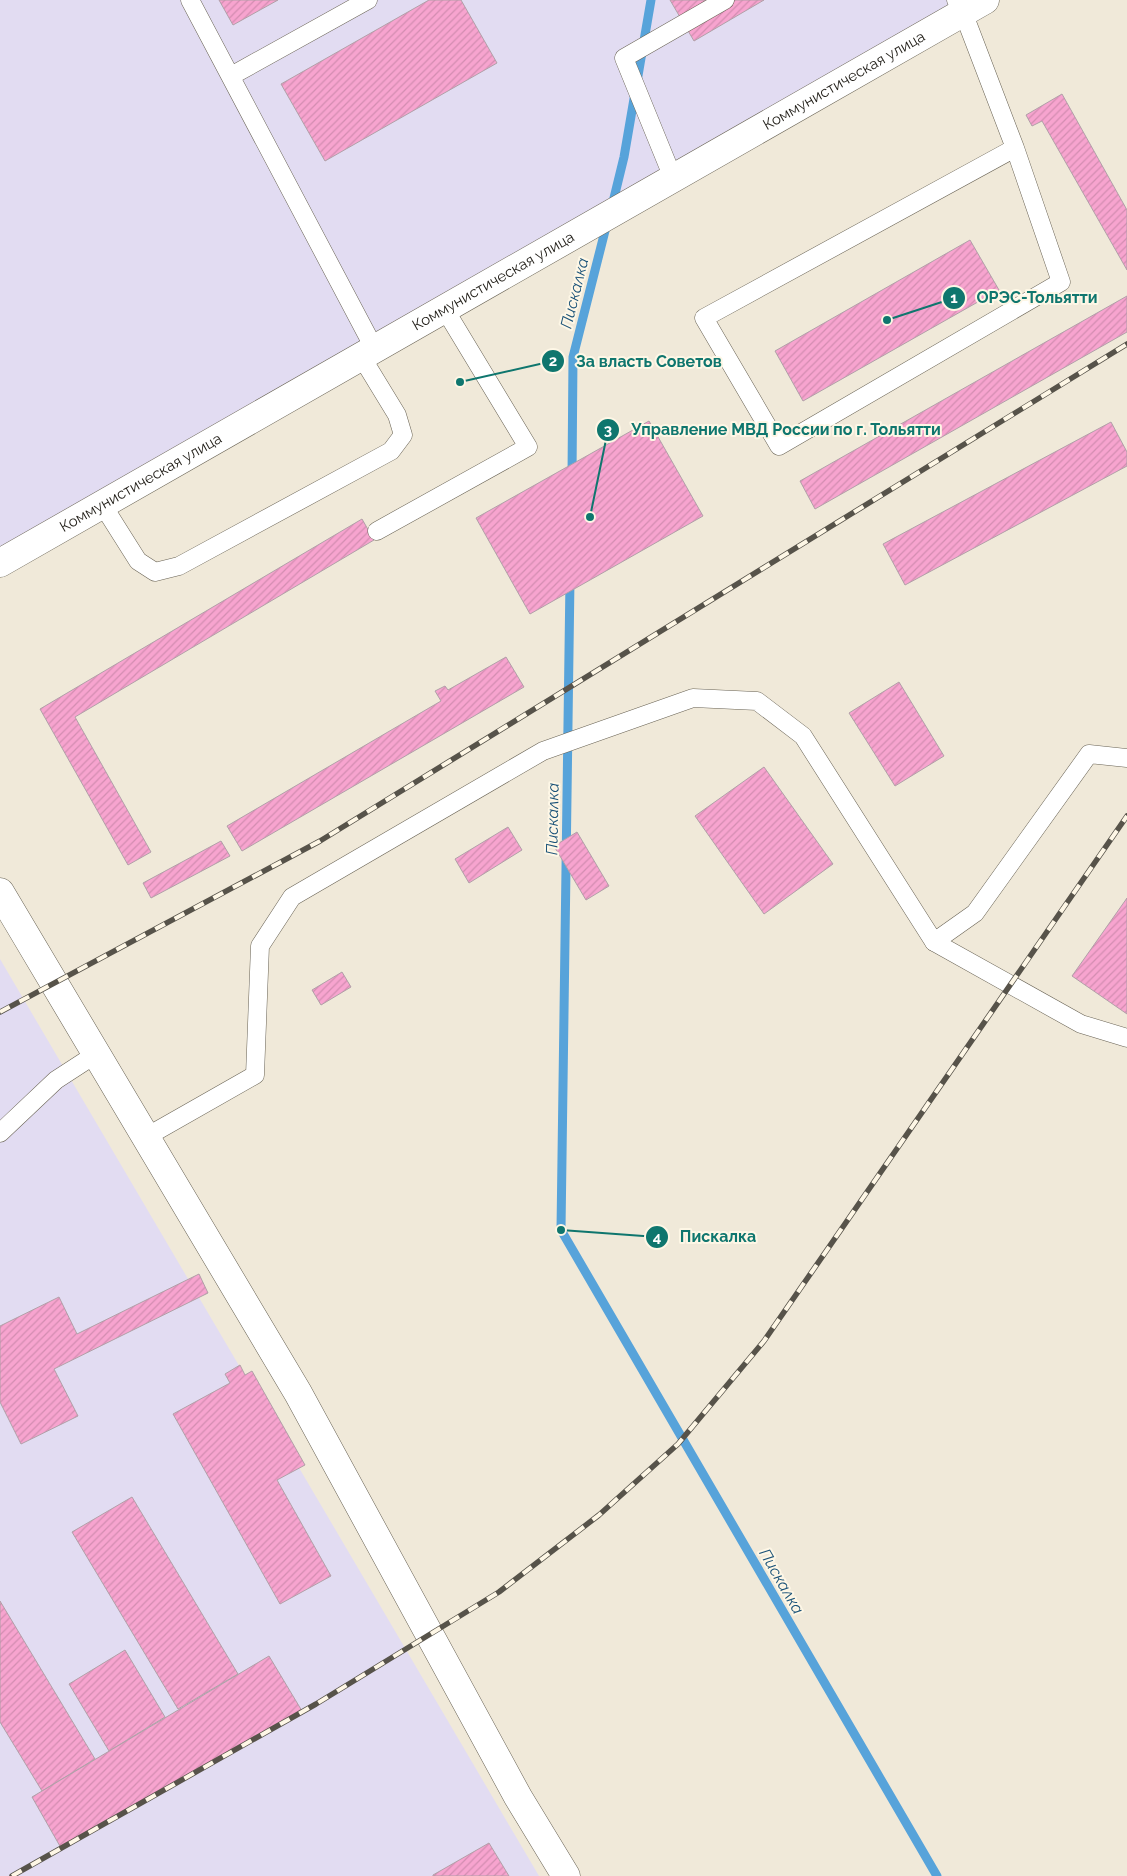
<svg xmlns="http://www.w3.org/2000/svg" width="1127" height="1876" font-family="Raleway,sans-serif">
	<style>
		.industrial { fill: #e2dcf2 }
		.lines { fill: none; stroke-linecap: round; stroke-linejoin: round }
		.stream { stroke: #57a3da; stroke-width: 9 }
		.building { fill: url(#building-hatch); stroke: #b1a0a8 }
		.service-casing { stroke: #696355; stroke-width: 19 }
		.minor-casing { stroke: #696355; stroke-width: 29 }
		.secondary-casing { stroke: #696355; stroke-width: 29 }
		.service { stroke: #fff; stroke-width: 18 }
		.minor { stroke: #fff; stroke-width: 28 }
		.secondary { stroke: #fff; stroke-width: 28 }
		.rail-casing { stroke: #57534a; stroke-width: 5.5 }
		.rail { stroke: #fef7e6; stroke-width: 4; stroke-dasharray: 11; stroke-linecap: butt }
		.labels { text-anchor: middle; stroke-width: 4; stroke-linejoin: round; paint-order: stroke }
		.street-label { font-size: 15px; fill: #201d17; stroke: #fef7e6 }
		.water-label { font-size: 16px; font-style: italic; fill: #1a5278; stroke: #fef7e6 }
		.leader { fill: none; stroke: #0f766e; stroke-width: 2 }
		.callout-dot { fill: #0f766e; stroke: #fef7e6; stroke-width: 2 }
		.mark-label { font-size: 15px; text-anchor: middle; font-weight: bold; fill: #fff }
		.callout-label { font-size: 16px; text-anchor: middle; font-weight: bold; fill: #0f766e; stroke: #fef7e6; stroke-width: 4; stroke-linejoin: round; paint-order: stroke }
	</style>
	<defs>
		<pattern id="building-hatch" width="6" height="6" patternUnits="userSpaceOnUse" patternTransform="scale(1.25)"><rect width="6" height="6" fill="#f7a4cf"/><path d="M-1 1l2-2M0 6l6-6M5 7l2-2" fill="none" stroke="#d38db1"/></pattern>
	</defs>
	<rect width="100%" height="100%" fill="#f0e9d9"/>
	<g class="industrial">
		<polygon points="0,0 958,0 0,552"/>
		<polygon points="0,959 539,1876 0,1876"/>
	</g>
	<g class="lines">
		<g class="stream">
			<polyline points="612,206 624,157 651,0"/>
			<polyline points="572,476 573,357 607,223"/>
			<polyline points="570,579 561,1230 937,1876"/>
		</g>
	</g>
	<g class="building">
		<polygon points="219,0 278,0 233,25"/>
		<polygon points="429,0 461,0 497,63 325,161 281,84"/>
		<polygon points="670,0 764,0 694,41"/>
		<polygon points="1062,94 1127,210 1127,270 1042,121 1032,126 1026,115"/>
		<polygon points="970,240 999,290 803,401 775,351"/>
		<polygon points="1127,296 1127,332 815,509 800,481"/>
		<polygon points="649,421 703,516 530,614 476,518"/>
		<polygon points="1111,422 1127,452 1127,466 905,585 883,544"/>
		<polygon points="362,519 374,540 75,717 151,852 128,865 40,709"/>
		<polygon points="506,657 524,687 242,851 227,826 441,701 435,691 445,686 448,690"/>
		<polygon points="899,682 944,756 895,786 849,713"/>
		<polygon points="764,767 833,864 764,914 695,816"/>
		<polygon points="508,827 522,850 469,883 455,859"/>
		<polygon points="577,832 609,886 586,900 554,846"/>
		<polygon points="221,841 230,856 151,898 143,883"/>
		<polygon points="1127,898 1127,1014 1072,976"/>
		<polygon points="342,972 351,987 321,1005 312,990"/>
		<polygon points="199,1274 208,1293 54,1369 78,1416 21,1444 0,1402 0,1326 59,1297 77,1334"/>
		<polygon points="240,1365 245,1375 252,1371 305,1465 277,1480 331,1576 280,1604 173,1414 230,1383 225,1374"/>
		<polygon points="132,1497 238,1674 178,1709 72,1532"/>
		<polygon points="0,1601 95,1759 42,1791 0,1722"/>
		<polygon points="125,1650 165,1717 109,1751 69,1684"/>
		<polygon points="269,1656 302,1711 61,1848 32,1797"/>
		<polygon points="489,1843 509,1876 433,1876 433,1875"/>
	</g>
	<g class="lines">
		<g class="service-casing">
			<g id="service">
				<polyline points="190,0 374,348"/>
				<polyline points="956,0 963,12 1015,148 1061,282 779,446 704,318 1015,148"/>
				<polyline points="231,76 368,0"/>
				<polyline points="673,178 624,58 725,0"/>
				<polyline points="102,504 138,561 155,572 179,566 391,451 403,435 397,415 361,356"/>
				<polyline points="377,531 528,447 444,308"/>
				<polyline points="934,942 1081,1024 1127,1038"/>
				<polyline points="0,1133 56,1080 96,1054"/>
				<polyline points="146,1137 255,1075 260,946 292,897 543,751 693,698 757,701 803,736 934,942 975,913 1089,754 1127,758"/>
			</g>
		</g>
		<g class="minor-casing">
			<polyline id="minor" points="0,892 298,1393 518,1797 566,1876"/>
		</g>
		<g class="secondary-casing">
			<g id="secondary">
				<path id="s1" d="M0,563L985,0"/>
			</g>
		</g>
		<use href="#service" class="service"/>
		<use href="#minor" class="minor"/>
		<use href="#secondary" class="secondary"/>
		<g class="rail-casing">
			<g id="rail">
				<polyline points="0,1012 320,841 1127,344"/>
				<polyline points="12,1876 316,1704 499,1592 599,1515 678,1444 764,1341 1127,816"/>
			</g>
		</g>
		<use href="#rail" class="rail"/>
	</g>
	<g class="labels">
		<g class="street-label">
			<text dy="5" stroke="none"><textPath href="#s1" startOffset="972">Коммунистическая улица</textPath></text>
			<text dy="5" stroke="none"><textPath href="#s1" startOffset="568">Коммунистическая улица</textPath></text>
			<text dy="5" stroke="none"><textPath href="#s1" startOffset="162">Коммунистическая улица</textPath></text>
		</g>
		<g class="water-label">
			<text transform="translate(574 293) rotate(-76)" y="6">Пискалка</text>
			<text transform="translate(552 819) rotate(-89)" y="6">Пискалка</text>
			<text transform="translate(782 1581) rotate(60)" y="6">Пискалка</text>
		</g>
	</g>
	<path class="leader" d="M887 320L954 298M460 382L553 361M590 517L608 430M561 1230L657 1237"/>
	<g class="callout-dot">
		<circle cx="887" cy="320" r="5"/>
		<circle cx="460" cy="382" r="5"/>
		<circle cx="590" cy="517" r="5"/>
		<circle cx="561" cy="1230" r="5"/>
		<circle cx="954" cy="298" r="12"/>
		<circle cx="553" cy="361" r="12"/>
		<circle cx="608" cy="430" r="12"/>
		<circle cx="657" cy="1237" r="12"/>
	</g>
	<g class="mark-label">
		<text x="954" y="303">1</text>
		<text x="553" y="366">2</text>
		<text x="608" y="435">3</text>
		<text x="657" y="1242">4</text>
	</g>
	<g class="callout-label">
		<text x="1037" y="303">ОРЭС-Тольятти</text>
		<text x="649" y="367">За власть Советов</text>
		<text x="786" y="435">Управление МВД России по г. Тольятти</text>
		<text x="718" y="1242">Пискалка</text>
	</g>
</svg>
